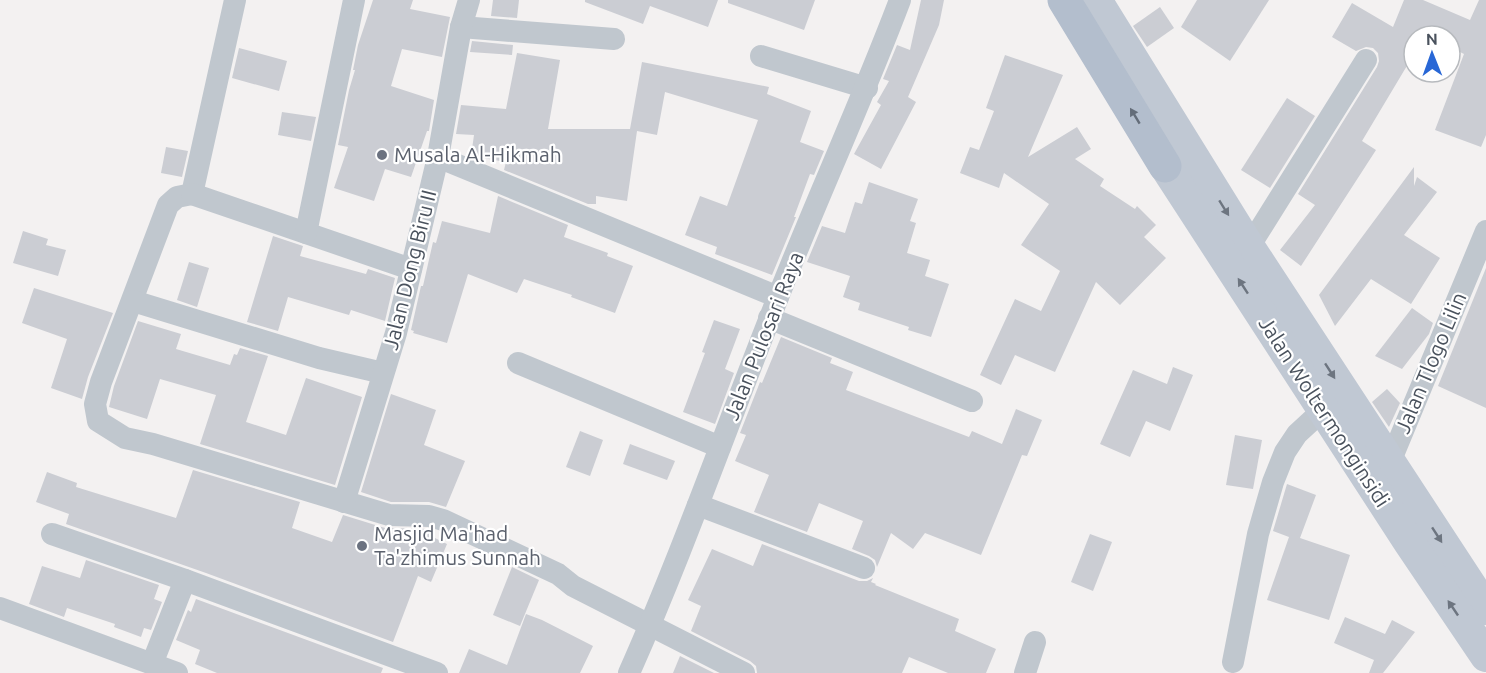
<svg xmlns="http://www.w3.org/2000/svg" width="1486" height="673" font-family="Ubuntu,sans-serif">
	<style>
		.building { fill: #cbcdd3 }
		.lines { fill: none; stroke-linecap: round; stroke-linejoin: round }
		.minor { stroke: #c0c7ce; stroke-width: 22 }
		.secondary { stroke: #c0c8d3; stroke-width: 32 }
		.primary { stroke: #b3becd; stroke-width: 33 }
		.oneway { fill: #646d79 }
		.oneway2 { fill: #6d7580 }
		.worship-dot { fill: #6b7280; stroke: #fff; stroke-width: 2 }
		.labels { text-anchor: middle; stroke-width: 4.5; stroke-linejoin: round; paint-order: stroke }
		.worship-label { font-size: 21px; fill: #5b616d; stroke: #fff; text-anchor: start }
		.street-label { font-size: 21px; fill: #4a525d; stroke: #fff }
	</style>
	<rect width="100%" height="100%" fill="#f3f1f1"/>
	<g class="building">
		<polygon points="373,0 413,0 410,9 450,17 442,57 402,49 391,86 434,100 429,131 427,131 411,177 385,169 374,201 334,188 348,147 338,145 349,90 355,70 353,70 358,45"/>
		<polygon points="493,0 519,0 517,18 491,16"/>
		<polygon points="585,0 718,0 708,27 650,6 643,24 585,2"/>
		<polygon points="728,0 815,0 804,30 728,3"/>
		<polygon points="921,0 944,0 939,25 908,97 916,102 881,169 854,154 881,105 877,102 889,81 883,79 897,45 910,50"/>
		<polygon points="1197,0 1269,0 1230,61 1181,27"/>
		<polygon points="1404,0 1423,0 1470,20 1479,0 1486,0 1486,135 1481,147 1435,130 1464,54 1450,47 1450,36 1424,36 1414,32 1414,54 1362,141 1376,150 1301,266 1280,250 1315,205 1298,194 1377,67 1379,61 1378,53 1373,48 1366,47 1356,51 1332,37 1352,3 1393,27"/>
		<polygon points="1160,7 1174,28 1147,47 1133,26"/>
		<polygon points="472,41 513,45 512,55 470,52"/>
		<polygon points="239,48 287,61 279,91 232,78"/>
		<polygon points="517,53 560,60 548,129 630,129 642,62 769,87 767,94 811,111 800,142 824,151 814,175 810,174 794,217 796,217 772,275 715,254 717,247 685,235 700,196 727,206 758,120 665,92 657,135 637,131 627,201 596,196 596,204 588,204 504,170 506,162 471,156 474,135 456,134 461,105 506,109"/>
		<polygon points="1005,55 1063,75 1028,157 1077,127 1091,149 1075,159 1104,179 1100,186 1135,209 1137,206 1156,225 1144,237 1166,258 1120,305 1096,282 1055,372 1015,355 1001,385 980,375 1015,299 1041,311 1060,271 1021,245 1049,204 1004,173 999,188 960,173 970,147 979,150 994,111 986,108"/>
		<polygon points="1287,98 1315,116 1270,188 1241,170"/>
		<polygon points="282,112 316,117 311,141 278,135"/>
		<polygon points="166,147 188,151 182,177 161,173"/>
		<polygon points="1414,167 1414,186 1417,177 1437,192 1404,235 1440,258 1411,304 1371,279 1335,326 1319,295"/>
		<polygon points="869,182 918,199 910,221 916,223 907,253 930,260 925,276 949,284 931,337 908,330 909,327 858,310 860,303 843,297 850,276 807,262 822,226 845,233 855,202 862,204"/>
		<polygon points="498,196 568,225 564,237 608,253 607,256 633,266 615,313 571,297 572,295 524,279 517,293 468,274 447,343 413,333 414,331 411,330 421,286 423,286 433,242 436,243 442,221 490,233"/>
		<polygon points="23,231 48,239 46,245 66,250 58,276 13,263"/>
		<polygon points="273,236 303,246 300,256 366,274 368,269 395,278 385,321 351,310 349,315 288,297 278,331 247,322"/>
		<polygon points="189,262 209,268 197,307 177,300"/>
		<polygon points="1486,268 1486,408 1438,386"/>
		<polygon points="34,288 113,313 88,377 82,399 51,388 67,339 22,323"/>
		<polygon points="1412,308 1433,323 1429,334 1402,369 1375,356"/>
		<polygon points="714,320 740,329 725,369 734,373 715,424 683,412 705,353 702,352"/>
		<polygon points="138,321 181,334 176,349 230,365 234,354 237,355 240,348 268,356 246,422 286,435 306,378 362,397 335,485 200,444 216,395 160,379 147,419 109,407 114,386"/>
		<polygon points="781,337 832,358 830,363 853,372 846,390 969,437 972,431 1002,444 1016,409 1042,420 1027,456 1022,455 981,555 925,533 913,549 891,533 877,567 875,560 869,556 852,549 863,521 819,503 807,532 754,512 769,475 735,461 746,435 740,433 760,382 762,383"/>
		<polygon points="1173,367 1193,375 1170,431 1146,421 1130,457 1100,444 1133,370 1167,384"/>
		<polygon points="1387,389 1400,403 1389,427 1372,402"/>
		<polygon points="391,394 436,410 424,445 465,461 446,507 429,502 391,502 361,492"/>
		<polygon points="580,431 603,440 590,476 566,467"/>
		<polygon points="1235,435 1262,440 1253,489 1226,485"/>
		<polygon points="630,444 675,461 667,480 623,464"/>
		<polygon points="193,470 300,502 292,528 332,542 343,515 385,528 427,529 435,532 433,537 447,544 431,582 418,576 393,642 206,573 66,524 69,514 36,502 47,472 77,483 76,487 176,518"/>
		<polygon points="1287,484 1316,495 1300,538 1350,555 1329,620 1267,600 1289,537 1273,531"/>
		<polygon points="1090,534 1112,542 1093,591 1071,582"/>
		<polygon points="762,544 859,581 867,581 873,578 871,582 876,584 875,585 959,619 955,631 996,649 986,673 948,673 909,657 902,673 757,673 756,666 750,661 691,631 701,606 688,600 712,549 753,566"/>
		<polygon points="86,560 159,585 154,599 162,602 151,630 144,628 141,637 114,627 115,624 67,608 64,617 29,604 42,566 80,578"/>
		<polygon points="512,567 539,580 520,626 493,615"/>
		<polygon points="196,599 383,668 381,673 217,673 195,664 200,650 176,640 188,610 191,612"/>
		<polygon points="526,614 542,620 593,646 580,673 459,673 469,649 507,665"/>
		<polygon points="1345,617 1385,634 1392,620 1415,632 1383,673 1369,673 1374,660 1334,643"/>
		<polygon points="680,656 714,673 673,673"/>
	</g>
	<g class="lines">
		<g class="minor">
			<polyline points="235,0 192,194 177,197 168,205 101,382 95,404 98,421 125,438 153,444 389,515 429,516 443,520 558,574 573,586 744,673"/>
			<polyline points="461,27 614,39"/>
			<polyline points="761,56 867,88"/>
			<polyline points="438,157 778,297"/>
			<polyline points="192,194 411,269"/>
			<polyline points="306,233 354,0"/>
			<polyline points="1249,247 1366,60"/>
			<polyline points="133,301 319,358 383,373"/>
			<polyline points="769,318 972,401"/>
			<polyline points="518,363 720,447"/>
			<polyline points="1390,462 1486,231"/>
			<polyline points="344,502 396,333 438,157 461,27 469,0"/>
			<polyline points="698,505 864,568"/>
			<polyline points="52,534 185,580 437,673"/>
			<polyline points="0,608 177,673"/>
			<polyline points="1233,662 1258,534 1273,482 1285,452 1297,434 1323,410"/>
			<polyline points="152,664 185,580"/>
			<path d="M629,673C681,556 724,434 771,315C812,209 860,106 900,0"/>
			<polyline points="1025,673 1035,642"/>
		</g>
		<g class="secondary">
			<polyline points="1096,0 1249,247 1486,609"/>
			<polyline points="1165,166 1409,542 1486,656"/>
		</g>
		<polyline class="primary" points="1064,0 1165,166"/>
	</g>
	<defs><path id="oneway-solid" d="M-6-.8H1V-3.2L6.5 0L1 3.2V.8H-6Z" transform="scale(1.5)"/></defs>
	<use class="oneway" href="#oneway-solid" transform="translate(1135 116) rotate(-121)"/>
	<g class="oneway2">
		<use href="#oneway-solid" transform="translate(1224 208) rotate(58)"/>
		<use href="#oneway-solid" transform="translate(1243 286) rotate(-123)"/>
		<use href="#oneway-solid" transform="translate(1330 371) rotate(57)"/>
		<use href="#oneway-solid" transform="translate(1437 535) rotate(57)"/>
		<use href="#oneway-solid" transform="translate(1453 608) rotate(-124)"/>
	</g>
	<g class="worship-dot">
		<circle cx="382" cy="155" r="6"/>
		<circle cx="362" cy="546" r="6"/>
	</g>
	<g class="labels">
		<g class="worship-label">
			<text x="394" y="162">Musala Al-Hikmah</text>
			<text x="374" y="541">Masjid Ma'had<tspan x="374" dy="24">Ta'zhimus Sunnah</tspan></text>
		</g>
		<g class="street-label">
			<text transform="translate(410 270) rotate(-76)" y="7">Jalan Dong Biru II</text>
			<text transform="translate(764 336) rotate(-68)" y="7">Jalan Pulosari Raya</text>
			<text transform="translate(1431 363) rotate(-67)" y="7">Jalan Tlogo Lilin</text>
			<text transform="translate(1324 412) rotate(57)" y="7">Jalan Woltermonginsidi</text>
		</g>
	</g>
	<g transform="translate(1432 54) rotate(359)"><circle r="28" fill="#ffffff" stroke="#b7babe" stroke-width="1.5"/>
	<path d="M0-4.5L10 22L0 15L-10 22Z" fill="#2867d6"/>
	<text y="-9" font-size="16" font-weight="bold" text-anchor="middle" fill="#4a525d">N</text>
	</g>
</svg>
